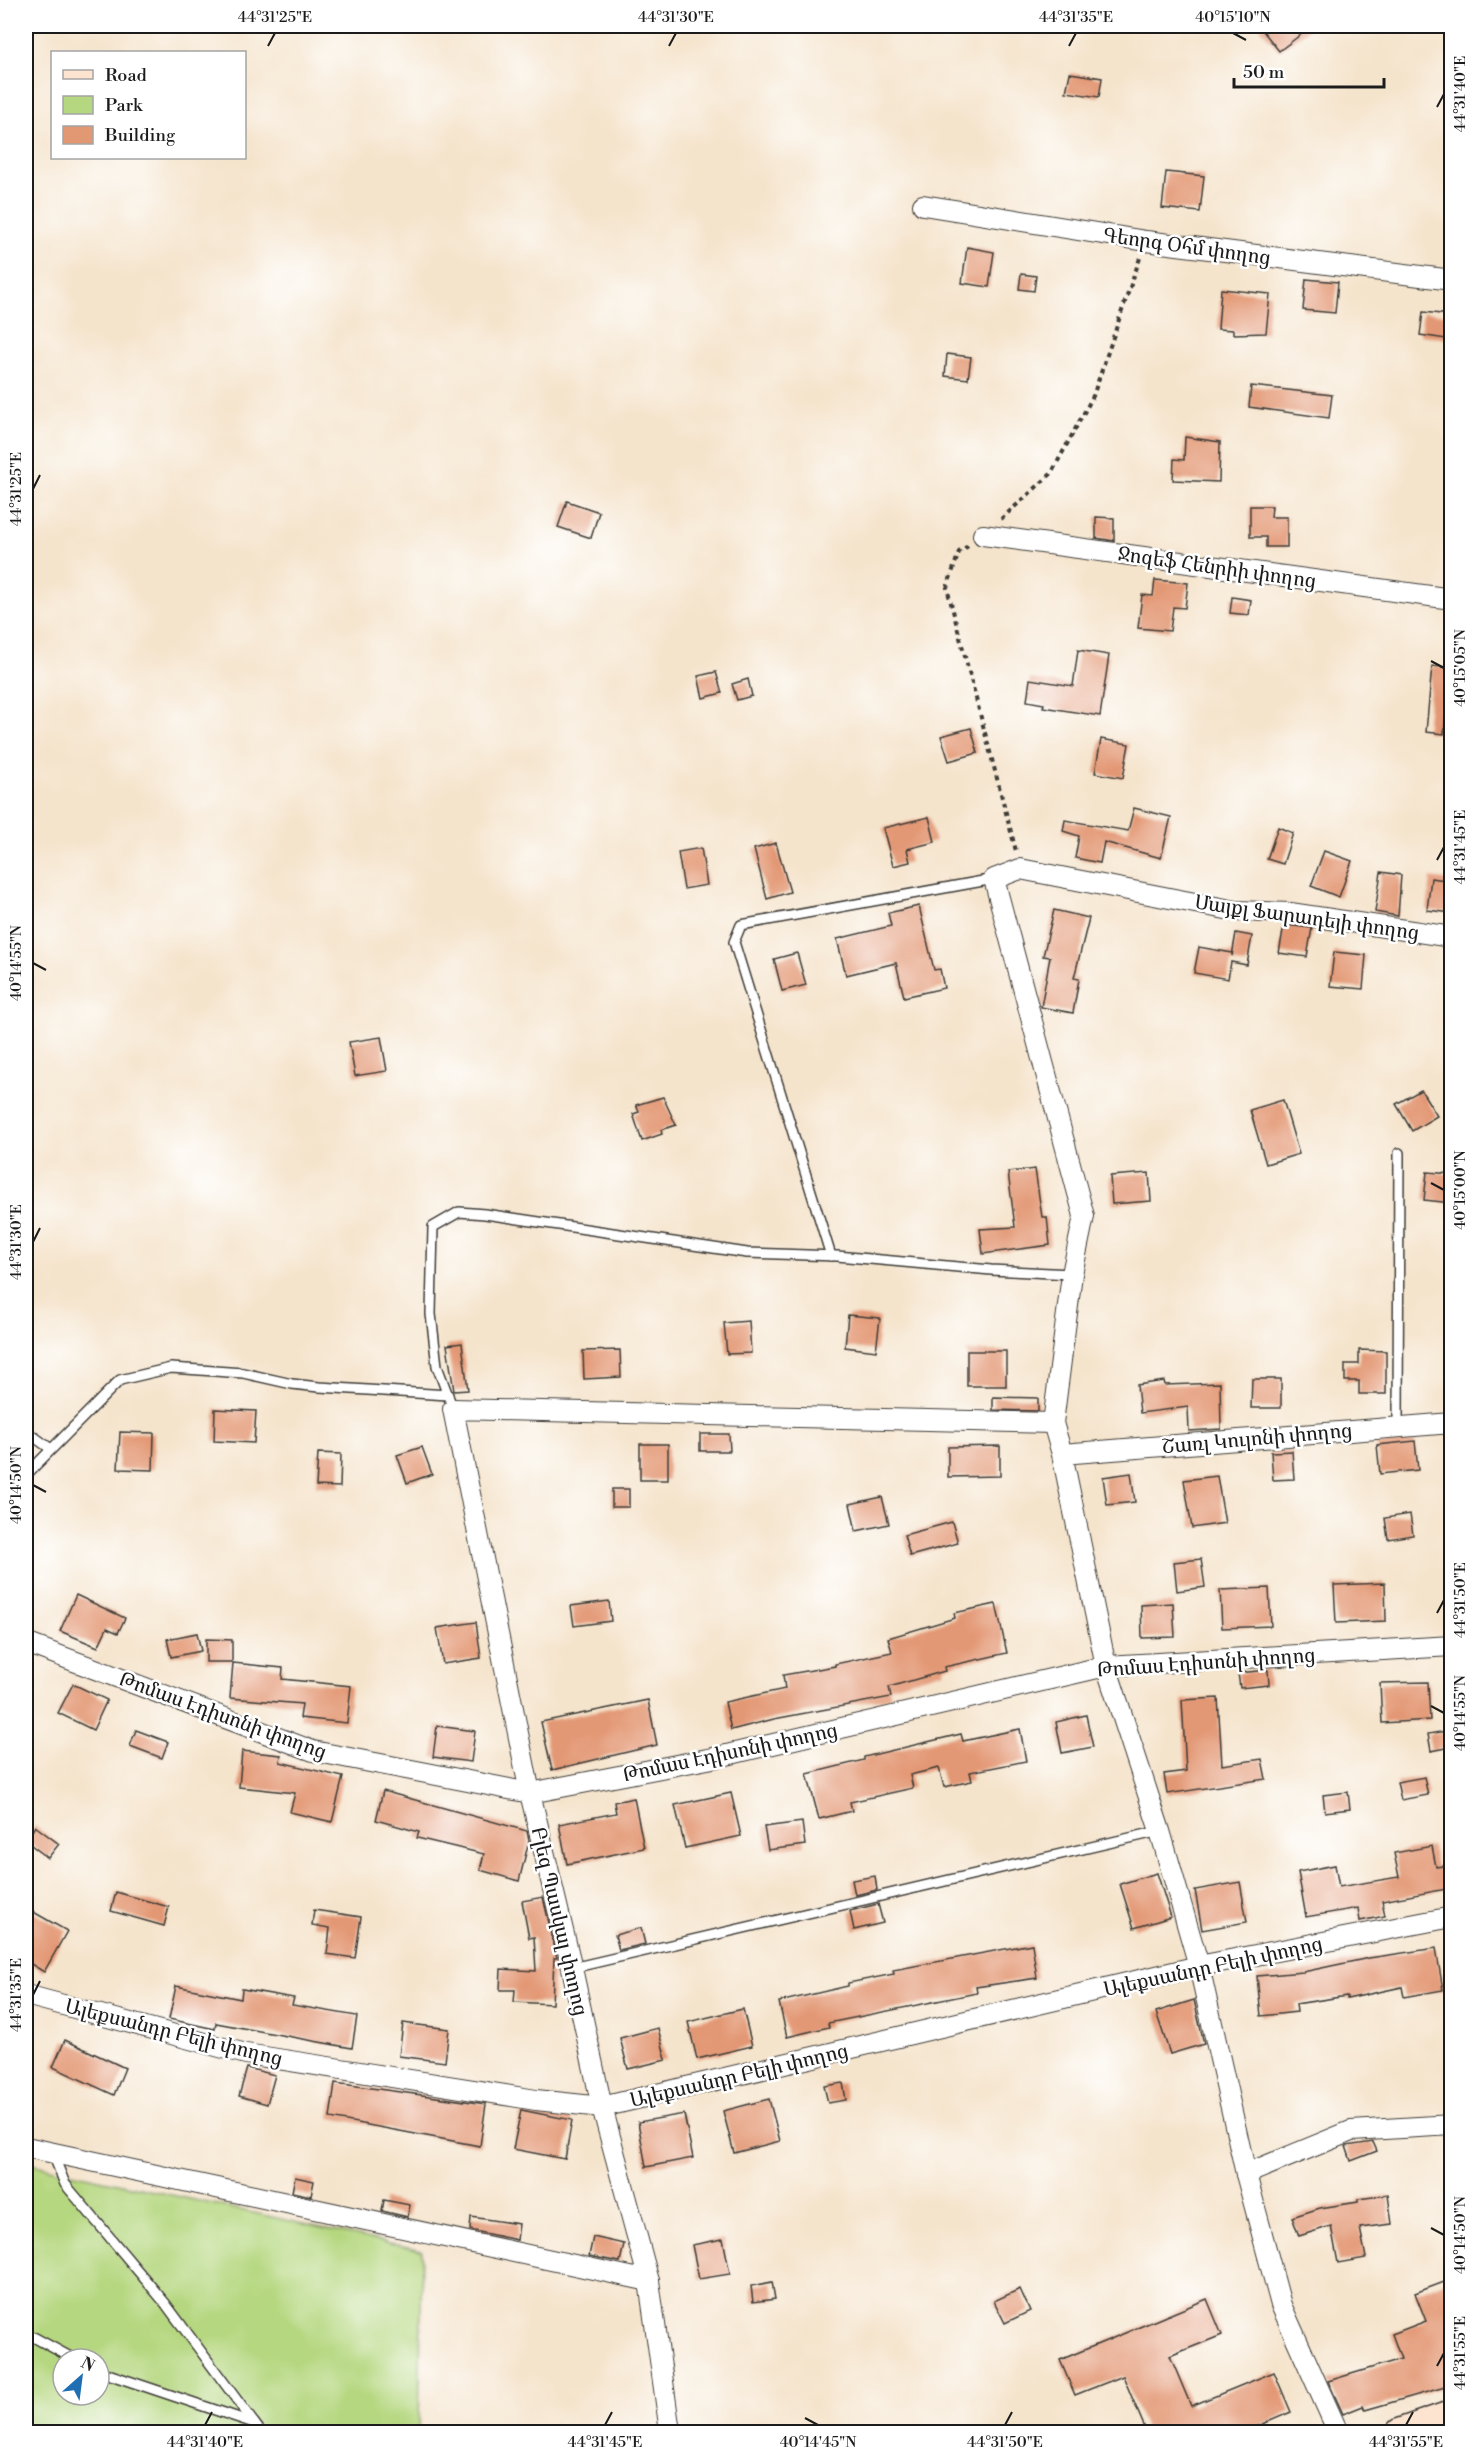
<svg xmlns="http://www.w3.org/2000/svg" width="1477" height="2458" font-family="'Libre Bodoni','Noto Serif Armenian',serif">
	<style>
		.green { fill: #b5d77f; stroke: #687a4e; stroke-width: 1.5; fill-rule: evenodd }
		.building { fill: #e39874 }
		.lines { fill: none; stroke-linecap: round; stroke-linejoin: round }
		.lane-casing { stroke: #3d3a36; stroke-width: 12 }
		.street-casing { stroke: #3d3a36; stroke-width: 22 }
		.secondary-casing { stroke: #3d3a36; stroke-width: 30 }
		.path { stroke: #3d3a36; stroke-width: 4; stroke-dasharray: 4.5 4.5; stroke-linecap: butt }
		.lane { stroke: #fff; stroke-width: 9 }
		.street { stroke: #fff; stroke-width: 20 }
		.secondary { stroke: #fde4d1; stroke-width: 27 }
		.ticks { fill: none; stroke: #1c1c1c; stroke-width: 2 }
		.labels { text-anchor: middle; stroke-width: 5; stroke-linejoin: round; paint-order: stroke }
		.street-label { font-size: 20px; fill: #1c1c1c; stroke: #fff }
		.neatline { fill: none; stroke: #1c1c1c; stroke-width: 2 }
		.ticks-label { font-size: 15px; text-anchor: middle; fill: #1c1c1c }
	</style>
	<rect width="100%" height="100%" fill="#fff"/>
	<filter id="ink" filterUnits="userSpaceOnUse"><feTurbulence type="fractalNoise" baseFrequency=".0167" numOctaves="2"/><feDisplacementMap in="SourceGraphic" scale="12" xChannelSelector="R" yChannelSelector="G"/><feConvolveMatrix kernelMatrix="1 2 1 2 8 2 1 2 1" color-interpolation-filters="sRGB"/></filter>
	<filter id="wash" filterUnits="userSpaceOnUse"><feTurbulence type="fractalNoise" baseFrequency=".008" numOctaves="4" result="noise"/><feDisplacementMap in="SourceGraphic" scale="24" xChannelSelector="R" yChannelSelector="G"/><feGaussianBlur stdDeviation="1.35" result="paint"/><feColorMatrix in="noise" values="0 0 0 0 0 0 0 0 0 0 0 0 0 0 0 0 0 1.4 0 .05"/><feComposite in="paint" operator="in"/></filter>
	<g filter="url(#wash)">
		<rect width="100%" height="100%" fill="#f5e4cc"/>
		<path class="green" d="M26,2163L422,2250L419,2432H26ZM63,2359H99V2395H63Z"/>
		<g id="blocks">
			<g class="building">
				<polygon points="1259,26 1312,26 1279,51"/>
				<polygon points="1070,73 1102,78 1099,97 1066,92"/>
				<polygon points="1166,172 1204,176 1200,212 1162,208"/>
				<polygon points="967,247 994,252 989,287 962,283"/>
				<polygon points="1021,274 1036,276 1034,291 1019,289"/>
				<polygon points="1306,279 1338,282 1335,313 1303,310"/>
				<polygon points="1221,289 1270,294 1266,333 1233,334 1233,330 1218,329"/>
				<polygon points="1423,312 1450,315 1446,339 1420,335"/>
				<polygon points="947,354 971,357 968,379 945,376"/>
				<polygon points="1251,386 1332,395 1329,418 1249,407"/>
				<polygon points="1185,437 1220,442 1219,482 1173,480 1174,459 1184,460"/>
				<polygon points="567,501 599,512 591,538 558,527"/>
				<polygon points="1250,506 1272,506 1271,517 1287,517 1287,547 1266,547 1266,537 1250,537"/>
				<polygon points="1096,517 1114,518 1114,541 1096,538"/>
				<polygon points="1155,580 1188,583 1185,608 1173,607 1170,631 1138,628 1142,595 1153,596"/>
				<polygon points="1232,597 1251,600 1249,615 1230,613"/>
				<polygon points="1078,650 1109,655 1100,716 1043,707 1044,704 1027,701 1030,679 1073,686"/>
				<polygon points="1432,666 1450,668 1444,734 1426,732"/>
				<polygon points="716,672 722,693 703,698 698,676"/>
				<polygon points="748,679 752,696 737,700 732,684"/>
				<polygon points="971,728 978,753 949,761 941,736"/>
				<polygon points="1101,739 1129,744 1123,778 1095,773"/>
				<polygon points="1134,808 1171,817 1161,858 1104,842 1100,863 1075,858 1079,836 1063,831 1065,820 1128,831"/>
				<polygon points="929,817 935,842 907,849 910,862 893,866 883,828"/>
				<polygon points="1278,827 1293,833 1283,864 1267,859"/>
				<polygon points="776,843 790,892 767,899 754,849"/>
				<polygon points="701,848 707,885 684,889 678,852"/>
				<polygon points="1324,851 1352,861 1339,897 1311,886"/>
				<polygon points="1381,872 1401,875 1398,916 1375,912"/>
				<polygon points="1431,878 1452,881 1452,913 1427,910"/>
				<polygon points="919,906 934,970 940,969 944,988 904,997 896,963 846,975 837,939 891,926 888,913"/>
				<polygon points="1054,910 1089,918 1074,978 1079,979 1073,1013 1041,1007 1050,957 1043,956"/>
				<polygon points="1284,925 1312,928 1307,957 1279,953"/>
				<polygon points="1236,933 1252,936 1247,965 1231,962 1228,979 1194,973 1199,947 1232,953 1232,956"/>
				<polygon points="1334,952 1366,955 1363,989 1330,986"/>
				<polygon points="797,953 806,985 782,991 774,959"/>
				<polygon points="381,1037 387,1071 355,1076 349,1042"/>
				<polygon points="1421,1090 1437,1116 1412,1131 1396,1104"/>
				<polygon points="663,1097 676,1125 661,1130 662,1134 642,1141 633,1114 639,1112 636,1105"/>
				<polygon points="1283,1100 1299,1154 1266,1164 1250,1110"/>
				<polygon points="1035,1169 1042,1217 1047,1217 1050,1245 983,1254 980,1229 1015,1227 1008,1172"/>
				<polygon points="1427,1172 1452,1174 1452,1203 1424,1200"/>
				<polygon points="1149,1173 1151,1201 1112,1204 1110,1176"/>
				<polygon points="848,1315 880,1318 876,1351 845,1347"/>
				<polygon points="749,1321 751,1353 727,1354 724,1323"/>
				<polygon points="462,1343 468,1390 454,1391 447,1345"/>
				<polygon points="620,1350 621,1377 584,1379 583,1351"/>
				<polygon points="1359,1350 1386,1351 1386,1394 1359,1394 1359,1381 1345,1381 1345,1364 1359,1364"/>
				<rect x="967" y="1351" width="39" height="35"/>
				<polygon points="1252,1379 1281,1379 1281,1408 1251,1408"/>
				<polygon points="1164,1381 1165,1385 1220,1383 1221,1429 1189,1431 1188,1407 1140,1413 1137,1385"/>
				<polygon points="993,1397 1038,1398 1038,1411 993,1410"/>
				<polygon points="215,1409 256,1411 254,1443 214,1441"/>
				<polygon points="120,1432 154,1433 153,1470 118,1469"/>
				<polygon points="700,1434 729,1434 730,1451 700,1451"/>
				<polygon points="1415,1441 1418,1470 1380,1474 1377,1445"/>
				<rect x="640" y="1444" width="28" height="36"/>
				<polygon points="1000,1446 1000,1476 948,1477 948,1447"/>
				<polygon points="422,1447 432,1474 407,1483 397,1455"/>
				<polygon points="1292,1451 1294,1479 1273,1480 1271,1452"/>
				<polygon points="318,1453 341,1454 340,1487 316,1486"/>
				<polygon points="1131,1473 1135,1502 1107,1505 1103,1477"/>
				<polygon points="1217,1476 1225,1523 1192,1528 1184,1480"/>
				<rect x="612" y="1489" width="17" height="18"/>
				<polygon points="882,1497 889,1524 856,1531 850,1504"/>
				<polygon points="1410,1514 1413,1535 1388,1539 1385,1518"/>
				<polygon points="952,1522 958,1543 910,1556 904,1535"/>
				<polygon points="1201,1559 1205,1587 1177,1591 1174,1562"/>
				<polygon points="1385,1583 1386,1621 1336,1623 1334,1585"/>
				<polygon points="1269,1588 1271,1626 1222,1628 1220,1590"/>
				<polygon points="76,1595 125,1618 118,1633 107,1628 98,1647 60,1631"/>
				<polygon points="609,1601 611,1621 574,1626 571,1606"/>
				<polygon points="1173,1603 1175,1637 1142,1638 1141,1605"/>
				<polygon points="996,1604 1007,1653 944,1667 945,1671 889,1687 891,1697 774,1719 731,1730 725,1702 785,1689 783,1675 835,1666 835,1664 892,1652 888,1638 955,1618 954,1613"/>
				<polygon points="476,1622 481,1658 443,1664 437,1628"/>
				<polygon points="197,1633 201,1651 171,1657 167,1639"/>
				<polygon points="206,1639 232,1640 232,1662 206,1662"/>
				<polygon points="233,1663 283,1668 282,1679 351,1686 347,1723 300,1718 302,1704 230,1698"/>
				<polygon points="1268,1670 1269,1685 1240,1688 1238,1673"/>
				<polygon points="1428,1682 1430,1720 1382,1723 1380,1683"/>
				<polygon points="73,1684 107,1700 93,1730 58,1713"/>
				<polygon points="1218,1698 1222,1765 1262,1759 1266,1779 1167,1794 1164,1774 1186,1771 1182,1700"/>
				<polygon points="648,1700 657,1745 552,1770 541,1722"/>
				<polygon points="1086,1715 1093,1747 1062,1753 1056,1722"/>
				<polygon points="437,1726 475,1731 471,1762 433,1757"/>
				<polygon points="1020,1729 1026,1761 970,1772 972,1781 944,1787 939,1768 910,1775 913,1788 850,1802 852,1811 819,1819 807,1774 864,1760 864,1757 961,1734 963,1741"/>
				<polygon points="136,1730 168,1742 162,1758 130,1746"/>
				<polygon points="1452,1730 1452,1747 1431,1751 1428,1734"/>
				<polygon points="242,1751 281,1755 280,1762 343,1777 332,1822 290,1812 295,1793 239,1787"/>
				<polygon points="1424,1777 1428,1795 1401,1800 1397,1782"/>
				<polygon points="383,1791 527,1831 529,1841 519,1881 480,1870 484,1854 417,1838 419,1832 376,1820"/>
				<polygon points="1348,1792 1350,1809 1325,1812 1323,1795"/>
				<polygon points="731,1793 741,1836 685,1848 675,1805"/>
				<polygon points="634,1798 644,1848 567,1864 559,1824 616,1813 614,1802"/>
				<polygon points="802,1822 805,1845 768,1850 764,1827"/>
				<polygon points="35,1826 59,1844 48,1858 26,1841"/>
				<polygon points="1432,1846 1436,1867 1452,1865 1452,1888 1382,1901 1385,1916 1360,1921 1358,1908 1306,1917 1298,1872 1335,1865 1339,1887 1399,1877 1394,1853"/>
				<polygon points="1157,1873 1171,1917 1134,1928 1120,1884"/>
				<polygon points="875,1876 877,1890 855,1895 852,1880"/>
				<polygon points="1240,1882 1247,1922 1202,1930 1195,1890"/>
				<polygon points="116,1892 169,1907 164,1926 111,1911"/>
				<polygon points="543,1897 557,1958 554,1958 552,2004 514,2002 515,1990 500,1990 501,1969 536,1971 534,1937 529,1938 522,1901"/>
				<polygon points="878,1904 883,1923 854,1930 850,1911"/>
				<polygon points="30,1910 67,1931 44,1972 26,1961 26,1919"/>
				<polygon points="314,1910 361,1917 355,1958 327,1954 330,1928 312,1925"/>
				<polygon points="641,1928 645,1944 619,1950 615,1935"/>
				<polygon points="1032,1944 1037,1978 976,1987 977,1993 828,2023 829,2027 787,2037 779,2002 848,1986 848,1983 894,1974 893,1970"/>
				<polygon points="1436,1948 1443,1990 1404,1997 1402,1987 1347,1999 1347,1996 1296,2004 1297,2012 1261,2016 1257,1976 1303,1972 1369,1958"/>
				<polygon points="176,1986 241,1999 242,1989 294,1998 292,2005 357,2016 352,2048 216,2023 215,2029 169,2019"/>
				<polygon points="1194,2000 1204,2044 1170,2054 1156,2012"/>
				<polygon points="743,2009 752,2046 697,2059 688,2022"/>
				<polygon points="403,2023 449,2029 445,2062 399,2056"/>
				<polygon points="658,2028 666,2060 628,2069 620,2038"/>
				<polygon points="65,2040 125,2068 114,2095 53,2067"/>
				<polygon points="247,2068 275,2075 267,2104 239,2096"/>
				<polygon points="335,2083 486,2104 480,2146 330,2118"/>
				<polygon points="843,2083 846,2100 828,2103 824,2086"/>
				<polygon points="769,2099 780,2141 734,2153 723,2111"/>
				<polygon points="521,2110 572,2120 565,2159 513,2149"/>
				<polygon points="684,2114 693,2158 646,2167 638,2122"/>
				<polygon points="1373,2142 1377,2151 1351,2161 1346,2146"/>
				<polygon points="295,2177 314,2181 311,2196 292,2192"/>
				<polygon points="1388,2195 1392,2224 1360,2228 1366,2258 1338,2263 1331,2226 1299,2236 1292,2217 1320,2208 1358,2202 1358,2199"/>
				<polygon points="384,2200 410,2205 408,2217 382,2211"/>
				<polygon points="471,2217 519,2224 517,2240 470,2230"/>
				<polygon points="593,2237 624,2244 620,2262 589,2256"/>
				<polygon points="723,2239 730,2274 699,2279 692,2245"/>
				<polygon points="1452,2279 1452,2385 1365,2410 1363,2406 1343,2414 1328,2381 1401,2359 1392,2334 1426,2321 1415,2293"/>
				<polygon points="772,2282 775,2299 753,2302 751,2286"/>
				<polygon points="1020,2289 1030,2311 1005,2323 994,2301"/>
				<polygon points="1207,2299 1222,2335 1170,2356 1191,2406 1274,2372 1291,2412 1242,2433 1147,2433 1123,2376 1075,2395 1060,2360"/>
			</g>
		</g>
	</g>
	<g filter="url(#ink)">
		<use href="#blocks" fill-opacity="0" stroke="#3d3a36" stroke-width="1.5"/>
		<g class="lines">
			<g class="lane-casing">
				<g id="lane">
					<polyline points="831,1256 734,942 741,925 994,879"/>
					<polyline points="453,1409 437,1366 431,1314 433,1227 459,1212 485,1214 747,1253 837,1256 991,1270 1072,1274"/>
					<polyline points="1398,1426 1399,1153"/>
					<polyline points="26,1431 51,1449"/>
					<polyline points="26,1475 120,1380 171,1368 243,1373 292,1384 319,1387 448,1395"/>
					<polyline points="572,1968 1160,1831"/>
					<polyline points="53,2154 65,2184 165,2303 254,2423"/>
					<polyline points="26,2333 74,2359"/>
					<polyline points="99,2371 254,2423 261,2432"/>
				</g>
			</g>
			<g class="street-casing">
				<g id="street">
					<polyline points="923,205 1146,241 1452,280"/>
					<polyline points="983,535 1452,599"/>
					<polyline points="1062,1454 1452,1423"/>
					<polyline points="26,1643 313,1751 530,1793 718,1757 1106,1666 1452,1646"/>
					<polyline points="26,1995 246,2054 536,2100 602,2107 1199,1966 1452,1917"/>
					<polyline points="26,2147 649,2281"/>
					<polyline points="1246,2174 1351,2131 1452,2125"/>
					<polyline points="670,2432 649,2281 602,2107 572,1968 530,1793 453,1409 1053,1423"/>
					<polyline points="1338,2432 1281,2305 1246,2174 1199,1966 1160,1831 1106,1666 1062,1454 1053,1423 1072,1274 1084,1216 994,879 1020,869 1236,911 1290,913 1452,937"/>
				</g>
			</g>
			<g class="secondary-casing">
				<polyline id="secondary" points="1400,2432 1452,2414"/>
			</g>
			<g class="path">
				<polyline points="1001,519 1051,474 1093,396 1140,258"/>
				<polyline points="968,546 959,552 947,588 1016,851"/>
			</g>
			<use href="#lane" class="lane"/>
			<use href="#street" class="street"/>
			<use href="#secondary" class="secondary"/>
		</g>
	</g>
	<path class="ticks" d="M1233,33L1246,40M268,46L275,33M669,46L676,33M1069,46L1076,33M1437,107L1444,94M33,489L40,475M1431,661L1444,668M1437,860L1444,847M33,963L46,970M1431,1183L1444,1190M33,1242L40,1228M33,1485L46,1492M1437,1613L1444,1600M1431,1706L1444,1713M33,1995L40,1981M1431,2228L1444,2235M1437,2366L1444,2353M805,2418L818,2425M205,2425L212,2412M605,2425L612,2412M1005,2425L1012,2412M1406,2425L1413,2412"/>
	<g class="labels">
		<g class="street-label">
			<text transform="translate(1187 246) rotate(8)" y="7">Գեորգ Օհմ փողոց</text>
			<text transform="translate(1217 567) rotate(8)" y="7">Ջոզեֆ Հենրիի փողոց</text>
			<text transform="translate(1307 917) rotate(8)" y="7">Մայքլ Ֆարադեյի փողոց</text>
			<text transform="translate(1257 1438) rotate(-5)" y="7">Շառլ Կուլոնի փողոց</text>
			<text transform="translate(1206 1662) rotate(-4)" y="7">Թոմաս Էդիսոնի փողոց</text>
			<text transform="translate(223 1715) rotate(20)" y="7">Թոմաս Էդիսոնի փողոց</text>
			<text transform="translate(730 1752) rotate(-12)" y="7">Թոմաս Էդիսոնի փողոց</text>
			<text transform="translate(560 1921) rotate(77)" y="7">Բլեզ Պասկալ փողոց</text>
			<text transform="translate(1213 1966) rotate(-12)" y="7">Ալեքսանդր Բելի փողոց</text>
			<text transform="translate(174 2032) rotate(14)" y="7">Ալեքսանդր Բելի փողոց</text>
			<text transform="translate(739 2075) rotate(-13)" y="7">Ալեքսանդր Բելի փողոց</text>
		</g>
	</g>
	<rect width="1477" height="2458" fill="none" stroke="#fff" stroke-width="66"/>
	<rect x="51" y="51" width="195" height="108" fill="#ffffff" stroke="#a4a4a4" stroke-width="1.5"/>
	<rect x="63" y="70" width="30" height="9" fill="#fde4d1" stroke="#a4a4a4" stroke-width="1.5"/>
	<text x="105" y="81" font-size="18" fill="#1c1c1c">Road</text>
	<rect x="63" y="96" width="30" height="18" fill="#b5d77f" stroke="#a4a4a4" stroke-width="1.5"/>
	<text x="105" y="111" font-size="18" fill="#1c1c1c">Park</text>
	<rect x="63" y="126" width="30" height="18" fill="#e39874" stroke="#a4a4a4" stroke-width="1.5"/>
	<text x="105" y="141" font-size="18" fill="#1c1c1c">Building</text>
	<g transform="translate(81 2377) rotate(28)"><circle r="28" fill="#ffffff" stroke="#a4a4a4" stroke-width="1.5"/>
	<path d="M0-4.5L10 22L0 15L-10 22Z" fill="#1f6fb2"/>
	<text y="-9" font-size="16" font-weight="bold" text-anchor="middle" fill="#1c1c1c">N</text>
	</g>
	<path d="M1234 78v9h150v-9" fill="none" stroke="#1c1c1c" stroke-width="3"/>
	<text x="1243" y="78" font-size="18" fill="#1c1c1c" stroke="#ffffff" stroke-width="4.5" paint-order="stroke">50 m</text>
	<rect x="33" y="33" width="1411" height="2392" class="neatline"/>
	<g class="ticks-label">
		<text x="275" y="22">44°31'25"E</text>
		<text x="676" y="22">44°31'30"E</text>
		<text x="1076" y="22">44°31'35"E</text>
		<text x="1233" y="22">40°15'10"N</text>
		<text transform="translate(1460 94) rotate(-90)" y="5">44°31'40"E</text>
		<text transform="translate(16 489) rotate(-90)" y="5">44°31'25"E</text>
		<text transform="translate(1460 668) rotate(-90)" y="5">40°15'05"N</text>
		<text transform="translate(1460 847) rotate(-90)" y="5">44°31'45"E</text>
		<text transform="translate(16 963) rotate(-90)" y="5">40°14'55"N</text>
		<text transform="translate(1460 1190) rotate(-90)" y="5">40°15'00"N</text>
		<text transform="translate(16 1242) rotate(-90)" y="5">44°31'30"E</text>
		<text transform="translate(16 1485) rotate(-90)" y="5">40°14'50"N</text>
		<text transform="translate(1460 1600) rotate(-90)" y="5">44°31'50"E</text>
		<text transform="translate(1460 1713) rotate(-90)" y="5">40°14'55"N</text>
		<text transform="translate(16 1995) rotate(-90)" y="5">44°31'35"E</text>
		<text transform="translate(1460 2235) rotate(-90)" y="5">40°14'50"N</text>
		<text transform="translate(1460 2353) rotate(-90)" y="5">44°31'55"E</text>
		<text x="205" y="2447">44°31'40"E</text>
		<text x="605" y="2447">44°31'45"E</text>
		<text x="818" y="2447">40°14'45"N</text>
		<text x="1005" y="2447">44°31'50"E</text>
		<text x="1406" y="2447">44°31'55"E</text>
	</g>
</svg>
